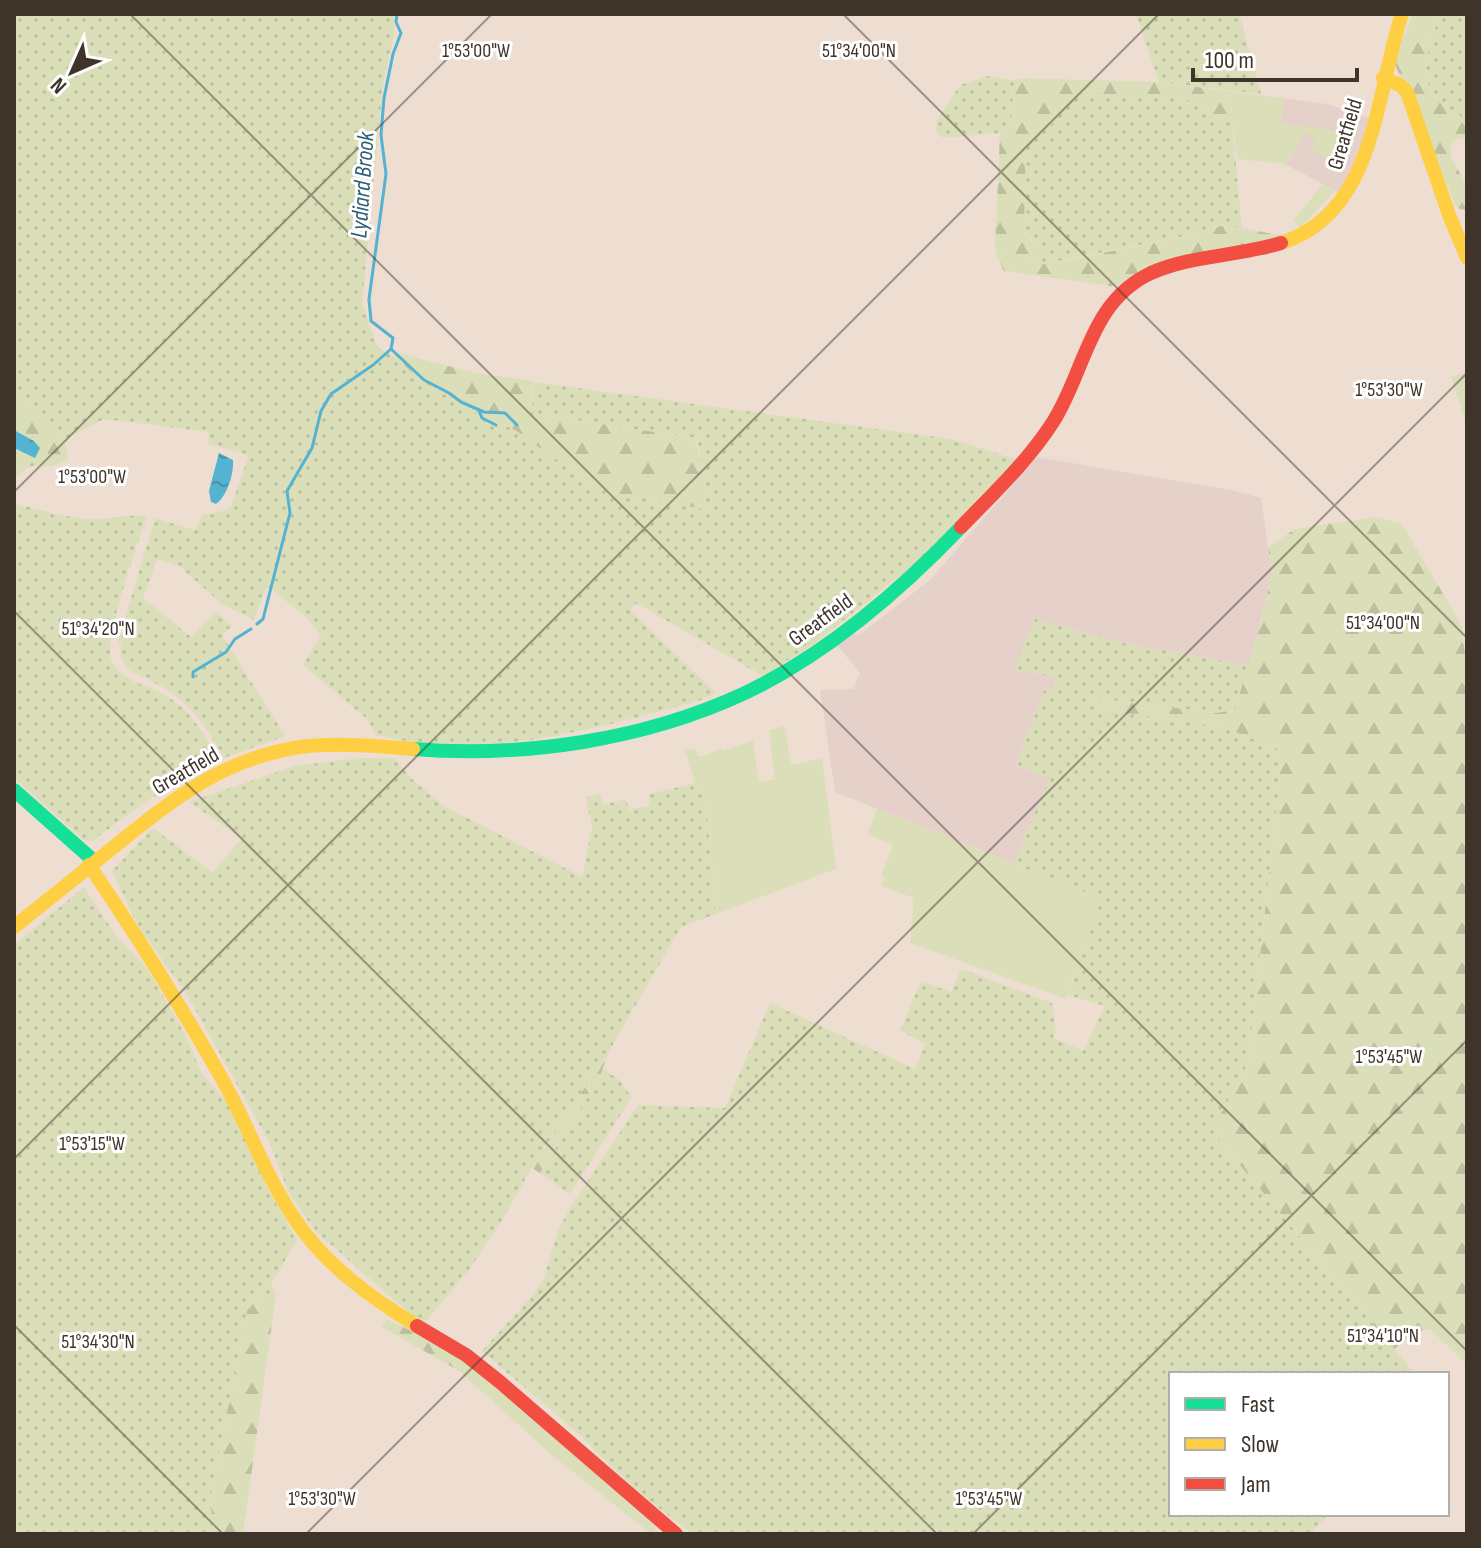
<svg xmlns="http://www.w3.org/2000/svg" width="1481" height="1548" font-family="'Sofia Sans Condensed',sans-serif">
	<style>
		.commercial { fill: #e6d0ca }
		.grass { fill: url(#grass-dots) }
		.forest { fill: url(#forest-firs) }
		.garden { fill: #dbdfb9 }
		.water { fill: url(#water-ripples) }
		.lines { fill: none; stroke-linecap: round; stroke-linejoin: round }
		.stream { stroke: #53b3d1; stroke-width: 3 }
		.fast { stroke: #16e098; stroke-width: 14 }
		.slow { stroke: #ffcf43; stroke-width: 14 }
		.jam { stroke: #f24e42; stroke-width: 14 }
		.ticks { fill: none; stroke: #3f342a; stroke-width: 2; stroke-opacity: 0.45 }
		.labels { text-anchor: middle; stroke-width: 6; stroke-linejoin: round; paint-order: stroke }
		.street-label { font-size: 22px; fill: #3f342a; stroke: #fff }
		.water-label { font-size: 24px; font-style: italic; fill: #2c5d72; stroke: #fff }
		.ticks-label { font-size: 20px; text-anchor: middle; fill: #3f342a; stroke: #fff; stroke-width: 6; stroke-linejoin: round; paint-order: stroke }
	</style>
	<defs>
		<pattern id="grass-dots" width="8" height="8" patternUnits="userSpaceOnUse" patternTransform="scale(2)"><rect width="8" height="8" fill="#dbdfb9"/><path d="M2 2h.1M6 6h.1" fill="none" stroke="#bdc09f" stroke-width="1.8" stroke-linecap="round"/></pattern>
		<pattern id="forest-firs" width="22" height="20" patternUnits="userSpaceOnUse" patternTransform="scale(2)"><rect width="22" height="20" fill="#dbdfb9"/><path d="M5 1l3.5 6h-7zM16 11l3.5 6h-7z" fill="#bdc09f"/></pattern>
		<pattern id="water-ripples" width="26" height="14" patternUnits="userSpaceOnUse" patternTransform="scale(2)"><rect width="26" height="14" fill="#53b3d1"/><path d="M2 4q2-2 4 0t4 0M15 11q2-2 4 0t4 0" fill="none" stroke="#4692aa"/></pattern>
	</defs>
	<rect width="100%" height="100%" fill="#eeded2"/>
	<g class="commercial">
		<polygon points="1228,91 1327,104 1372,119 1343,195 1283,163 1238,159"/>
		<polygon points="1037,457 1231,490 1261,498 1272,575 1249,666 1118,642 1034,619 1055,677 1100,898 835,792 820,690 854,689 860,673 837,645 854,633 858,636 931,579"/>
	</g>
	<g class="grass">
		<path d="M14,14H395L394,34L383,85L362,303L378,348L399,359L419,380L477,413L482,420L499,422L524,435L588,482L609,492L704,509L705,478L697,440L695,438L534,414L532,412L534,382L951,439L1018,460L925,556L814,644L763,676L636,603L630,610L716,693L701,700C617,723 531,748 442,745C420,745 397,739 376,735L368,720L303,665L321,635L305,616L267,586L254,620L222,604L179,566L157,559L143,598L191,637L216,611L232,626L222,635L285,736L224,758C197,710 181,693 130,671C122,662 119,656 121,644L118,642L155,518L195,530L202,515L227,510L231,507L248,457L245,454L208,444L209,432L104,419L64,440C49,420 37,410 14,400Z"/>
		<polygon points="1136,14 1239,14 1261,94 1159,82"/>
		<path d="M1440,14H1467V120C1458,115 1448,109 1441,103C1414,80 1431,41 1440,14Z"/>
		<polygon points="988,76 1014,80 1011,127 1000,133 943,138 937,133 936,122 960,85"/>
		<polygon points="1079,95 1184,98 1221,121 1232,121 1242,229 1225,225 1195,234 1043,264 1024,257 997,257 995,248 1003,255 1033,242 1024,232 1026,134 1052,124 1064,106"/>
		<path d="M14,503C41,510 68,519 96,519C113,519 129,514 147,516C138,544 105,633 111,658C117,680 148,685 165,695C187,708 210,736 215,762L150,799L92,841L84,840L14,778V580L16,574Z"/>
		<polygon points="1035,619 1118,642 1249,666 1235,709 1217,713 1094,698 1096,709 1223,727 1278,749 1280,777 1248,1063 1214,1128 1219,1140 1415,1374 1171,1374 1171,1514 1329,1514 1310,1534 692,1534 636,1490 572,1428 482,1351 534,1294 544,1277 558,1231 570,1208 638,1105 725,1108 770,1003 915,1069 925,1043 900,1031 921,981 951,992 961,969 1052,1003 1056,1030 1053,1037 1083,1051 1105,1006 1068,995 1099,898 1014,864 1049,779 1016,765 1045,689 1054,690 1055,677 1014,670"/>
		<polygon points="359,758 394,758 413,780 444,806 582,877 592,827 586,798 600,793 603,805 626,799 629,810 650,805 649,794 700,782 707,811 716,914 681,927 609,1051 532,1167 504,1217 471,1267 423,1325 314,1230 288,1191 270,1144 186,993 138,926 112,871 153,828 212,872 242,839 189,802 295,766"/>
		<polygon points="84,887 117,937 147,968 185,1034 201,1072 233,1110 267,1188 297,1240 271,1284 276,1295 260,1296 247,1311 211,1495 212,1534 14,1534 14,945"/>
		<polygon points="603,1069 618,1079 632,1097 570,1194 540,1173 599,1079"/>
	</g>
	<g class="forest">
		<path d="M1413,14H1440C1431,41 1414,80 1441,103C1448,109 1458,115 1467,120V138H1459L1450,146L1451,157L1466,184L1467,210L1460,209L1455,205L1429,138L1395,65L1403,37Z"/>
		<path d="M1021,78L1159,82L1228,91L1232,121H1221L1184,98L1079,95L1064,106L1052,124L1026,134L1024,232L1039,253L1025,258L1043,264L1068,260L1195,234L1225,225L1284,236C1272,240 1260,244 1248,247C1211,256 1145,259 1117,287L1004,271L997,257L1019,256L1003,255L995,248L1000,133L1011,127L1014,80Z"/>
		<polygon points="1323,184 1335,191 1300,228 1293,221"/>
		<polygon points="399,353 475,373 533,381 532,411 534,414 695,438 705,478 704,509 609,492 588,482 515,430 499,422 482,420 477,413 419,380 393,354"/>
		<path d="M14,400C40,411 68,429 68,460L52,466H30L14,479V448L19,452L34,441L14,430Z"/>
		<polygon points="1376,517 1402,524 1462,626 1467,673 1467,1365 1430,1329 1420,1331 1394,1349 1219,1140 1214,1127 1248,1063 1280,777 1278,749 1223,727 1096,709 1093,698 1217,713 1235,709 1254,647 1272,575 1268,547 1295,529"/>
		<polygon points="609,1051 599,1079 540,1173 532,1168"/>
		<polygon points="276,1295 243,1534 212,1534 211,1495 247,1311 260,1296"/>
		<polygon points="387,1319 448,1349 489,1379 649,1521 655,1527 655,1534 651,1534 553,1456 459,1371 382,1327"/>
	</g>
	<g class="garden">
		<polygon points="1228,91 1284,99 1281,124 1329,129 1343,136 1330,160 1310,150 1316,138 1305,132 1287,164 1238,159"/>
		<polygon points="1467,372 1467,426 1451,377"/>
		<polygon points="785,726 791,765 822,758 836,869 716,914 707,811 700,783 695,783 685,750 695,748 698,756 705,756 722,748 723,751 753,740 759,782 775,779 769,730"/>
		<polygon points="877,809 1100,898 1066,999 910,943 914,898 881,886 885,877 881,876 893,845 867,834"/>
	</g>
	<g class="water">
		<polygon points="14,430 34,441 40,448 35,458 14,448"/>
		<path d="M219,453L233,460C234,474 227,496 216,504L211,502L209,491Z"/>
	</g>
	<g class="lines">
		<g class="stream">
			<polyline points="397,14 396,22 401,33 393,54 384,98 381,135 386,174 369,299 371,321 393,338 391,349 424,380 449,393 461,402 484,412 505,413 517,425"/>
			<polyline points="479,411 482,418 496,425"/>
			<polyline points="257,624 263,619 290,513 287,491 312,448 321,411 331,394 373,365 391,349"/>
			<polyline points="193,677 193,672 226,652 235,639 251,629"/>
		</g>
		<g class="fast">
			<path d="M413,749C524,758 644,740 745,693C827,654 899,592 961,527"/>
			<polyline points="14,790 94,861"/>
		</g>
		<g class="slow">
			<polyline points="1383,78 1400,85 1407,92 1449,215 1467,258"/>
			<path d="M1281,243C1377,213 1375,93 1402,14"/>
			<path d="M89,865C136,934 180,1005 221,1077C247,1123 265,1175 294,1218C324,1264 371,1298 417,1326"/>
			<path d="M14,927C48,900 81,873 115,846C176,797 226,756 308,746C343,743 378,746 413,749"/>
		</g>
		<g class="jam">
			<path d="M961,527C993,494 1028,461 1053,422C1086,370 1089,302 1151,273C1192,255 1239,256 1281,243"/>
			<polyline points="417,1326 466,1355 500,1382 676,1534"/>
		</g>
	</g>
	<path class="ticks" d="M130,14L1467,1351M843,14L1467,638M14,492L492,14M14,611L937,1534M14,1159L1159,14M14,1325L223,1534M306,1534L1467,373M973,1534L1467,1040"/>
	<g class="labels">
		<g class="street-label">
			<text transform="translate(1344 134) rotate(-73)" y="8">Greatfield</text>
			<text transform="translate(820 619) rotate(-36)" y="8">Greatfield</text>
			<text transform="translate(185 770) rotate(-30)" y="8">Greatfield</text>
		</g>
		<g class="water-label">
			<text transform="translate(362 185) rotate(-86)" y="8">Lydiard Brook</text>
		</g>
	</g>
	<g class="ticks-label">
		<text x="476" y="57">1°53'00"W</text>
		<text x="859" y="57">51°34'00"N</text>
		<text x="1389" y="396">1°53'30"W</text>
		<text x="92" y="483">1°53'00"W</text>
		<text x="1383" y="629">51°34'00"N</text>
		<text x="98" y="635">51°34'20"N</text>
		<text x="1389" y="1063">1°53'45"W</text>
		<text x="92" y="1150">1°53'15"W</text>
		<text x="1383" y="1342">51°34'10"N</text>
		<text x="98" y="1348">51°34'30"N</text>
		<text x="322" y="1505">1°53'30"W</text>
		<text x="989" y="1505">1°53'45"W</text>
	</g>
	<rect width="1481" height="1548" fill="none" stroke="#3f342a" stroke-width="32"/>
	<rect x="1169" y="1372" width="280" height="144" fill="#ffffff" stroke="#b2aeaa" stroke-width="2"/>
	<rect x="1185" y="1398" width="40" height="12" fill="#16e098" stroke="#b2aeaa" stroke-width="2"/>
	<text x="1241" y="1412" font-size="24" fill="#3f342a">Fast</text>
	<rect x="1185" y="1438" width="40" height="12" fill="#ffcf43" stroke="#b2aeaa" stroke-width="2"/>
	<text x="1241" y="1452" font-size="24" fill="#3f342a">Slow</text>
	<rect x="1185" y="1478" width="40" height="12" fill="#f24e42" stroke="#b2aeaa" stroke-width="2"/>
	<text x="1241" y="1492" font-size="24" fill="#3f342a">Jam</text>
	<g transform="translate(72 72) rotate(225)" stroke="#ffffff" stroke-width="6" paint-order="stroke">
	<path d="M0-6L14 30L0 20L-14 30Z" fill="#3f342a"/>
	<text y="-12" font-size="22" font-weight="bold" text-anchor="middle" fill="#3f342a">N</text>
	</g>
	<path d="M1193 68v12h164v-12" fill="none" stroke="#3f342a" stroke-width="4"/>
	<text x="1205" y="68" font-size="24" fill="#3f342a" stroke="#ffffff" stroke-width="6" paint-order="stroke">100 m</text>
</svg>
